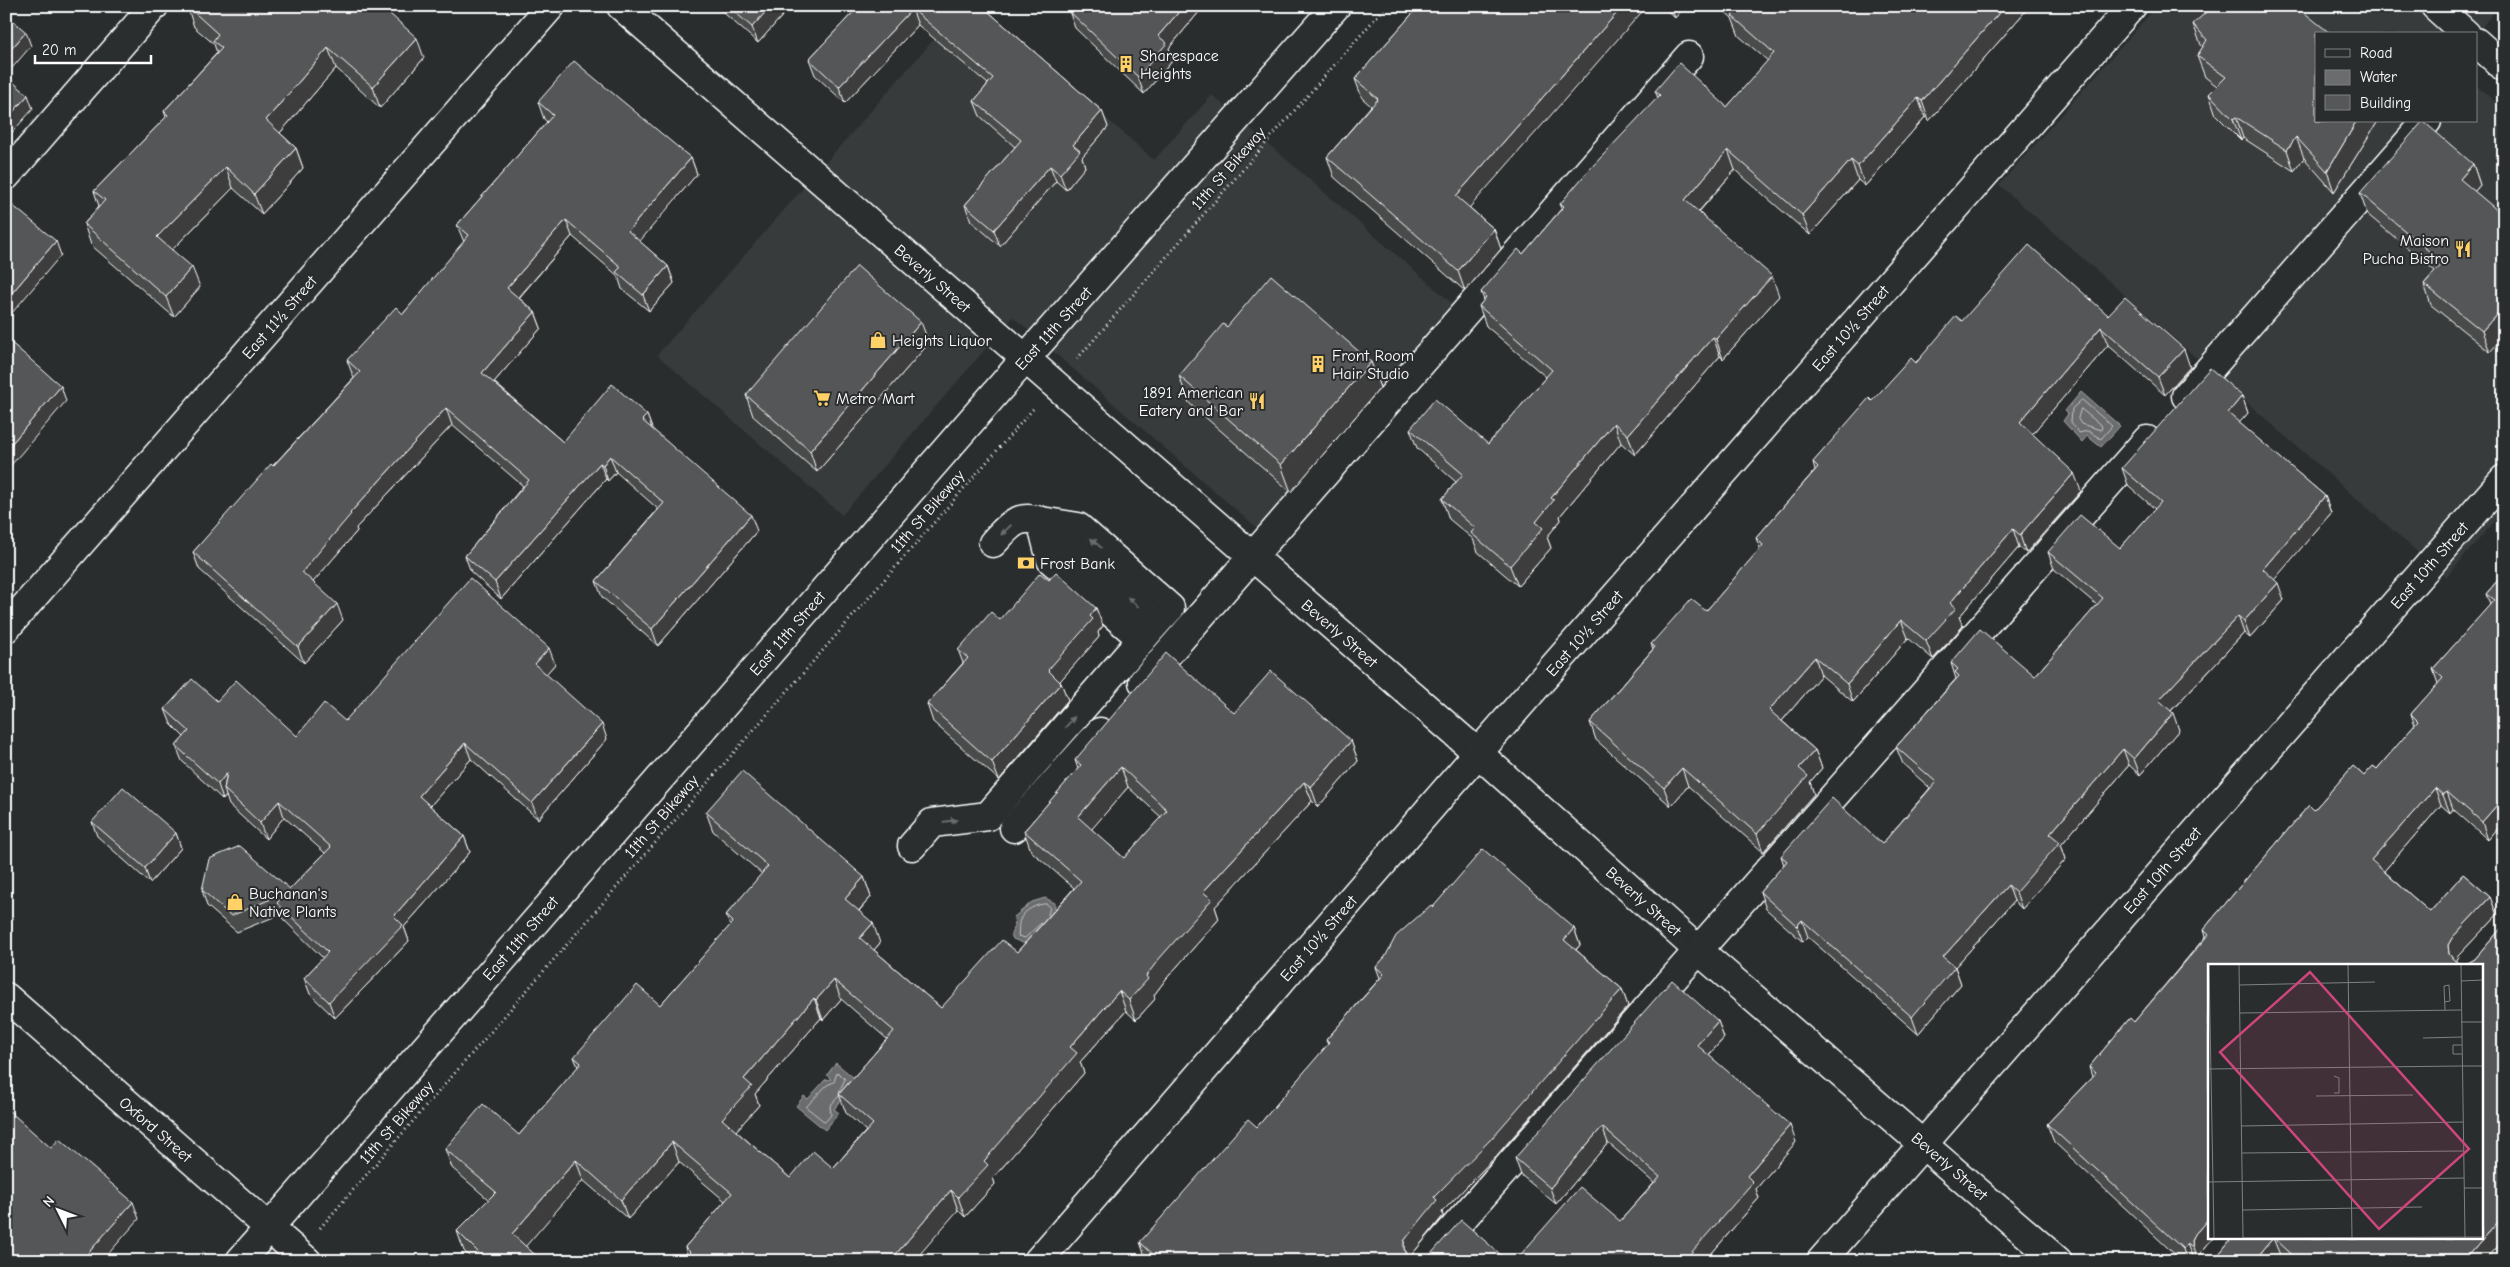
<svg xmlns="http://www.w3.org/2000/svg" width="2510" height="1267" font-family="'Comic Neue',sans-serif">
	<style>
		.built { fill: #373a3b }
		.water { fill: #6a6c6d; stroke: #a6a7a7 }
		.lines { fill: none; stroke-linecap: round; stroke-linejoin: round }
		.shore { stroke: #c3c4c5; stroke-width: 1 }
		.minor-casing { stroke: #fff; stroke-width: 31 }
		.major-casing { stroke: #fff; stroke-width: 31 }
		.path { stroke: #fff; stroke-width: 3; stroke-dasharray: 1 4; stroke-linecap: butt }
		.minor { stroke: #2a2d2e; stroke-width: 28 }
		.major { stroke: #2a2d2e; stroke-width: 28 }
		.wall { fill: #494b4c; stroke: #fff; fill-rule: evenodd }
		.shaded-wall { fill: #3c3d3e; stroke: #fff }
		.building { fill: #555758; stroke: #fff; fill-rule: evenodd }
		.oneway { fill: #6a6c6d }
		.labels { text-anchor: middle; stroke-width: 4; stroke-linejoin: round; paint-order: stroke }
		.poi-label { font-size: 16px; fill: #fff; stroke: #2a2d2e; text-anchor: start }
		.street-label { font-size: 16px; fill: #fff; stroke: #2a2d2e }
		.inset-road { fill: none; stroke: #7f8182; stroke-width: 1 }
		.view { fill: #ce467c; fill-opacity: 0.15; stroke: #ce467c; stroke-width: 2.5 }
		.inset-edge { fill: none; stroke: #fff; stroke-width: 2.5 }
	</style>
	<rect width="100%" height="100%" fill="#2a2d2e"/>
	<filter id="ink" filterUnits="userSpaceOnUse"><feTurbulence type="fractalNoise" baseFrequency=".02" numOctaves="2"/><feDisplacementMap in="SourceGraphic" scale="10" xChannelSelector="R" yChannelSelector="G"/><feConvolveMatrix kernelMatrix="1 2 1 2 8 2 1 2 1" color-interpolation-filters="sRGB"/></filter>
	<g filter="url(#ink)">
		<g class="built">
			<polygon points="963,6 978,6 1154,160 1212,95 1460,310 1264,534 1013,317 842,515 657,355"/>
			<polygon points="2157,6 2499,6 2476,34 2316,34 2316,121 2476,121 2476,85 2504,109 2504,511 2446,577 1999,185"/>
		</g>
		<g class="water">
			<polygon points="2081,392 2120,426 2101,447 2087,436 2082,442 2063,421 2068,414 2065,411"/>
			<polygon points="1045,898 1055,903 1055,910 1028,942 1023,943 1013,939 1011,934 1015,926 1014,917 1032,902"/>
			<polygon points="836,1063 854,1078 847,1094 834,1109 839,1113 825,1130 796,1106 804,1096 808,1099 825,1080 831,1079 827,1075"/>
		</g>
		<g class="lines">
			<g class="shore">
				<polygon points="2082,400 2112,426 2101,439 2088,431 2079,433 2071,422 2072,409"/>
				<polygon points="2081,409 2102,426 2101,430 2081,424 2078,419"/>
				<path d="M1041,923L1025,938L1018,936C1019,932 1018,923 1020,920C1023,910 1039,903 1047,904L1050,907L1048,915"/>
				<polyline points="839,1096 830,1106 831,1115 825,1122 806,1107 827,1085 834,1082 837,1072 845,1079 839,1092"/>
			</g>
			<g class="minor-casing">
				<g id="minor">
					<polyline points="621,6 1478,753 1698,950 2058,1261"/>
					<polyline points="6,176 154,6"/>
					<polyline points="2186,396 2427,121"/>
					<polyline points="6,628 551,6"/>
					<polyline points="1142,639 1051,560 1041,521 1078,527 1170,608 1156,623"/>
					<polyline points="1143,682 1689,56"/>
					<polyline points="1014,828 1100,732"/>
					<path d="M912,846L932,823L988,816L1156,623L1041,521C1016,514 1009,526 993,543"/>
					<polyline points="6,997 307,1261"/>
					<polyline points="1038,1261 1478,753 2132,6"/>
					<polyline points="1425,1261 2147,440"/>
					<polyline points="1821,1261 2504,479"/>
				</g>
			</g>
			<g class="major-casing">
				<g id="major">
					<polyline points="2435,6 2466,34"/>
					<polyline points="2476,42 2504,67"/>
					<polyline points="240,1261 1025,359 1336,6"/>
				</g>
			</g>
			<g class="path">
				<polyline points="1077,359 1386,6"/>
				<polyline points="320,1228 1033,409"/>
				<polyline points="197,1261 206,1250"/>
			</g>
			<use href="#minor" class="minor"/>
			<use href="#major" class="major"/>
		</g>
		<g class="wall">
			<polygon points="187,6 424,58 380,108 336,68 280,133 296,148 303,168 262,214 233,188 172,250 200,287 174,317 91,245 84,224 99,206 94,191 166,117 164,111 217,53 214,44 194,27"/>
			<polygon points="716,6 791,6 758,43"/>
			<polygon points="859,6 982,6 1102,111 1108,127 1082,157 1085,167 1066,190 1056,181 1000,246 971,221 965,205 1015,147 980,116 974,101 988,84 918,25 845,103 815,75 809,59"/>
			<polygon points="1073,6 1204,6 1169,48 1173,60 1144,94 1075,28 1069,11"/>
			<polygon points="1419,6 1470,208 1494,229 1501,249 1465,291 1334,177 1327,157 1371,106 1362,98 1355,79"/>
			<polygon points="1662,6 1685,6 1675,18"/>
			<polygon points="1719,6 2030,6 1929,121 1925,117 1865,186 1858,180 1810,235 1735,170 1699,212 1779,296 1723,359 1720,356 1635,455 1621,443 1560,516 1561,520 1547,537 1551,548 1518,586 1478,552 1473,539 1449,519 1442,499 1456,482 1417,448 1410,429 1488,444 1546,377 1486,326 1479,306 1484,300 1481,292 1523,254 1562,208 1560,204 1658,98 1655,91 1727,107 1768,61 1739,36 1732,18"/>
			<polygon points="2193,24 2316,121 2378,121 2334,192 2304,158 2294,171 2243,138 2241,140 2216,115 2209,94 2217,86 2205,77 2197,56 2203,47 2201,45"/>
			<polygon points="538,102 691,158 697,174 639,241 668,266 674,283 649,311 622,289 618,276 572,236 519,298 535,312 541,328 494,382 563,442 647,415 652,429 757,531 658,646 602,597 596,581 658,509 616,472 608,481 606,479 501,599 471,572 465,556 523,486 452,425 356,528 357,531 313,582 343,620 304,663 199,569 193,552 354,378 353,376 347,360 403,314 464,242 457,225 547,122 544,119"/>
			<polygon points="2473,164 2480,185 2474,192 2490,352 2431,305 2424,284 2435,271 2367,214 2360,193"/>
			<polygon points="2108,315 2190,367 2165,395 2108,345 2032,434 2081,491 2026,553 2019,547 1959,617 1963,626 1933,659 1908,638 1853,702 1821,675 1782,721 1815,750 1822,768 1810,782 1814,794 1763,852 1688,786 1671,806 1596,740 1590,722 1653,649 1651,644 1706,611 1760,549 1756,538 1815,470 1813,462 1872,401 1962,321"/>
			<polygon points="1227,327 1371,362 1380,388 1291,492 1189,403 1179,376"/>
			<polygon points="929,343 817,472 753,416 746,395"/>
			<polygon points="2242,396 2248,413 2239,423 2325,496 2331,513 2274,579 2284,600 2250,638 2244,633 2171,711 2179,730 2140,775 2129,765 2061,845 2066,859 2022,909 2014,901 1955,967 1961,984 1918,1034 1808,937 1803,942 1766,909 1760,892 1784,865 1781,856 1882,844 1930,788 1903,764 1896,747 1956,679 1951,663 2035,676 2097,605 2054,569 2048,552 2120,548 2155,509 2128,485 2122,468"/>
			<polygon points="2504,573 2504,821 2488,840 2453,809 2450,813 2441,805 2384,871 2430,912 2463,874 2490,897 2497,915 2458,956 2455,961 2460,964 2468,963 2475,959 2504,925 2504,1239 2485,1261 2286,1261 2280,1255 2275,1261 2206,1261 2205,1259 2213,1258 2219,1254 2232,1238 2481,1238 2481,966 2209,966 2209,1238 2213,1238 2202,1251 2199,1258 2199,1261 2182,1261 2054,1142 2047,1124 2092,1077 2089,1067 2130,1018 2134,1022 2205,937 2203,930 2309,805 2314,810 2353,766 2364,776 2373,766 2377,769 2415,725 2411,714 2438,684 2433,669 2490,605 2486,594"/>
			<polygon points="1049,580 1096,608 1103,626 1098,632 1099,637 1060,681 1068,700 999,780 933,722 927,704 963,663 958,650 1000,620"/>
			<polygon points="555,664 546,674 607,739 538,819 471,759 430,806 464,836 470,852 404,927 409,941 335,1018 310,994 304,978 323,958 282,918 281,914 237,932 207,906 202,890 290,889 325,853 284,817 266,839 229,805 226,796 223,800 182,761 176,746 184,737 171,724 165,709 217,701 297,736 345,721"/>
			<path d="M1234,713L1351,741L1358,761L1318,807L1312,801L1215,907L1219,919L1166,979L1154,995L1155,999L1136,1020L1126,1011L1080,1062L1084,1073L993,1178L995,1184L965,1217L958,1210L687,1255L685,1247L725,1201L679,1162L628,1219L583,1180L525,1246L542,1261H474L464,1251L457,1231L489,1200L452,1168L445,1149L519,1135L578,1067L574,1057L660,1005L730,926L726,915L762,874L713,831L706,812L864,877L871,897L859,911L880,943L874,950L941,1008L1017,952L1074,888L1031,851L1024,831L1078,769L1075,760ZM1128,787L1161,817L1124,858L1091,829ZM841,999L887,1039L839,1094L846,1113L866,1131L833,1168L790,1178L736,1131L759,1105L755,1094L821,1018L823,1020Z"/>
			<polygon points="92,822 176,833 181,848 150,883 97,836"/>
			<polygon points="1433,907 1574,928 1580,945 1576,950 1622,989 1628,1006 1497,1155 1442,1212 1443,1216 1410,1257 1416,1260 1508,1261 1148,1261 1146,1259 1140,1242 1257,1127 1328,1045 1326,1040 1380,978 1376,967"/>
			<polygon points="1718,1021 1724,1038 1709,1055 1796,1142 1756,1189 1759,1198 1705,1261 1515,1261 1620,1221 1654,1183 1608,1143 1556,1204 1521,1175 1515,1158"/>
		</g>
		<g class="shaded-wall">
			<polygon points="771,6 791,6 758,43 752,27"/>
			<polygon points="1184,6 1204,6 1169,48 1173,60 1144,94 1138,77 1158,36"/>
			<polygon points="1623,6 1647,6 1463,215 1456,196"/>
			<polygon points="1671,6 1685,6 1675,18"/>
			<polygon points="2005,6 2030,6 1929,121 1922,101"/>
			<polygon points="912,9 918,25 845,103 839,87"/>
			<polygon points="26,32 31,46 6,75 6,55"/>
			<polygon points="417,38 424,58 380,108 373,87"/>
			<polygon points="328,48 336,68 273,141 266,120"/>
			<polygon points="28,95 33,109 7,138 11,147 6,152 6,120"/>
			<polygon points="1918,98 1925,117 1865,186 1858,166"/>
			<polygon points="1102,111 1108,127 1082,157 1085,167 1066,190 1060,174 1073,145"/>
			<polygon points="2236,117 2243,138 2241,140 2233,119"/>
			<polygon points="2357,121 2378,121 2334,192 2327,171"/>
			<polygon points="2296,137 2304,158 2294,171 2287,150"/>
			<polygon points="296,148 303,168 262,214 254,194"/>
			<polygon points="1728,150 1735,170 1692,219 1685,200"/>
			<polygon points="691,158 697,174 634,248 628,231"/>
			<polygon points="1851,160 1858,180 1810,235 1802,215"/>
			<polygon points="2473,164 2480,185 2467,200 2460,179"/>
			<polygon points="1050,166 1056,181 1000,246 994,230"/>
			<polygon points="226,167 233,188 165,257 157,237"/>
			<polygon points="566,220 572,236 513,304 507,288"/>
			<polygon points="1494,229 1501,249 1465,291 1458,271"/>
			<polygon points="56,241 61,255 6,320 6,300"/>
			<polygon points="668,266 674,283 649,311 643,295"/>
			<polygon points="192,267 200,287 174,317 166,297"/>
			<polygon points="1772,276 1779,296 1723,359 1716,339"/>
			<polygon points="2504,306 2504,336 2490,352 2482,331"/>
			<polygon points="535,312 541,328 488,389 482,373"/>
			<polygon points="921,322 929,343 817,472 810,451"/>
			<polygon points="2101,327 2108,345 2027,440 2020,422"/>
			<polygon points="1713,337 1720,356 1635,455 1628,435"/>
			<polygon points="2184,349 2190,367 2165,395 2158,377"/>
			<polygon points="1371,362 1380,388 1291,492 1281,465"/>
			<polygon points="61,386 66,401 6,471 6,450"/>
			<polygon points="2242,396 2248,413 2234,429 2228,413"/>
			<polygon points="446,408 452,425 356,528 357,531 308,588 302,572 350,513"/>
			<polygon points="647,415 653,431 642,420"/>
			<polygon points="1614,423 1621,443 1560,516 1561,520 1547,537 1551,548 1518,586 1510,566 1536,522 1551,498"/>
			<polygon points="610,456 616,472 608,481 603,465"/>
			<polygon points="600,463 606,479 501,599 495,582"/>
			<polygon points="2074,473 2081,491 2026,553 2020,535"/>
			<polygon points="2325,496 2331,513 2269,586 2263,569"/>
			<polygon points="751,515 757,531 658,646 652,629"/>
			<polygon points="2013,529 2019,547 1959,617 1963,626 1933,659 1926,641 1950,603"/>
			<polygon points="2278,583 2284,600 2250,638 2244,621"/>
			<polygon points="337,604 343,620 304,663 298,647"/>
			<polygon points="1096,608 1103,626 1098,632 1099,637 1054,688 1048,670"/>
			<polygon points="2238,616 2244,633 2165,717 2159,700"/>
			<polygon points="1901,620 1908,638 1853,702 1847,684"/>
			<polygon points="549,648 555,664 541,680 535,664"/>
			<polygon points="1815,657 1821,675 1776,728 1769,710"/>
			<polygon points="1061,683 1068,700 999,780 992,762"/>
			<polygon points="2173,713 2179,730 2140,775 2134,759"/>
			<polygon points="602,724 607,739 538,819 532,803"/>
			<polygon points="1351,741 1358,761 1318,807 1311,787"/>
			<polygon points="465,743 471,759 425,812 419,796"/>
			<polygon points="2123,749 2129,765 2061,845 2066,859 2022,909 2016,892 2050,834"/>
			<polygon points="1815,750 1822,768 1810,782 1814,794 1763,852 1757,834 1799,768"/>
			<polygon points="1121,767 1128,787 1085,837 1078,817"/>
			<polygon points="1682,768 1688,786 1671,806 1664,788"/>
			<polygon points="227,773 224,789 226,796 223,800 218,784"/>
			<polygon points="1304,782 1312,801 1215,907 1219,919 1166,979 1154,995 1155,999 1136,1020 1129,1000 1203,892"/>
			<polygon points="2435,788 2441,805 2378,878 2371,860"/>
			<polygon points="2447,792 2453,809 2450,813 2443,795"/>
			<polygon points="2504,797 2504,821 2488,840 2482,822"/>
			<polygon points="279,801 284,817 266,839 260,823"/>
			<polygon points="176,833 181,848 150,883 145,868"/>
			<polygon points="464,836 470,852 404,927 409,941 335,1018 329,1002 394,916"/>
			<polygon points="864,877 871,897 852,918 845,899"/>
			<polygon points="2008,885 2014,901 1955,967 1961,984 1918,1034 1912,1017 1943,957"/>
			<polygon points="2490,897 2497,915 2458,956 2455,962 2449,954 2448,945 2452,938"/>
			<polygon points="1802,920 1808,937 1803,942 1797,926"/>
			<polygon points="873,923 880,943 867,958 860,938"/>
			<polygon points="1574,928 1580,945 1570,956 1564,940"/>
			<polygon points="834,980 841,999 823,1020 816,1000"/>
			<polygon points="1622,989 1628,1006 1497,1155 1442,1212 1443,1216 1410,1257 1404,1249 1404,1241 1434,1197"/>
			<polygon points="1119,991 1126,1011 1080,1062 1084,1073 993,1178 995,1184 965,1217 958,1197 984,1161 1070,1047"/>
			<polygon points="814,998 821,1018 755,1094 759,1105 729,1139 722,1119 744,1079"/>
			<polygon points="1718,1021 1724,1038 1703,1061 1697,1045"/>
			<polygon points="1790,1125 1796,1142 1756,1189 1759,1198 1705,1261 1684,1261 1747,1176"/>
			<polygon points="1602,1127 1608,1143 1556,1204 1550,1188"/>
			<polygon points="672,1142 679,1162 628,1219 621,1200"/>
			<polygon points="576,1160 583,1180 519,1254 512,1234"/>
			<polygon points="951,1190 958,1210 914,1261 890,1261"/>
			<polygon points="133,1202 139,1219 102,1261 81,1261"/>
			<polygon points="2504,1215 2504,1239 2485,1261 2464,1261"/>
			<polygon points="2209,1218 2209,1238 2213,1238 2202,1251 2199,1258 2199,1261 2197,1261 2193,1248 2192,1240 2195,1234"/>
			<polygon points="2273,1238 2280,1255 2275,1261 2254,1261"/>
			<polygon points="2187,1244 2194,1261 2187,1261 2183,1249"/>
			<polygon points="2240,1255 2242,1261 2235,1261"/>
		</g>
		<g class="building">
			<polygon points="187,6 381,6 417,38 373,87 328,48 266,120 296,148 254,194 226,167 157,237 192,267 166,297 84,224 105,200 94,191 168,115 164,111 222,48 213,41 218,34"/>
			<polygon points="728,6 771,6 752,27"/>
			<polygon points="859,6 982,6 1102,111 1073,145 1080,151 1060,174 1050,166 994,230 965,205 1021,140 974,101 993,78 912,9 839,87 809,59"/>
			<polygon points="1073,6 1184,6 1158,36 1167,43 1138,77 1069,11"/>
			<polygon points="1419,6 1623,6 1456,196 1494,229 1458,271 1327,157 1378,99 1355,79"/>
			<polygon points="1734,6 2005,6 1922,101 1918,98 1858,166 1851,160 1802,215 1728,150 1685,200 1772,276 1716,339 1713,337 1628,435 1614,423 1551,498 1554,500 1536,522 1543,528 1510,566 1471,533 1475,528 1442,499 1463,474 1410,429 1435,399 1488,444 1552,370 1479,306 1486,297 1481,292 1518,249 1523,254 1564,206 1560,204 1588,171 1660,95 1655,91 1679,63 1727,107 1774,53 1732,16 1738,10"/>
			<polygon points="2213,6 2296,6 2331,34 2316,34 2316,121 2357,121 2327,171 2296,137 2287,150 2236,117 2233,119 2209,94 2226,77 2197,56 2207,40 2193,24"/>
			<polygon points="6,15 26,32 6,55"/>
			<polygon points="574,61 691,158 628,231 668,266 643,295 616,272 621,267 566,220 507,288 535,312 482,373 563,442 612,384 647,415 642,420 751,515 652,629 596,581 664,503 610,456 603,465 600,463 495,582 465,556 529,480 446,408 350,513 351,514 302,572 337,604 298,647 193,552 271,464 273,466 360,372 347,360 396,307 403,314 469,235 457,225 553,115 538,102"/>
			<polygon points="6,76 28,95 6,120"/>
			<polygon points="2423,121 2473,164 2460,179 2504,216 2504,306 2482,331 2424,284 2443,263 2360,193"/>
			<polygon points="6,200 56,241 6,300"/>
			<polygon points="2029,245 2108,315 2125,297 2184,349 2158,377 2101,327 2020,422 2074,473 2020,535 2013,529 1950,603 1956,608 1926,641 1901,620 1847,684 1815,657 1769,710 1815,750 1799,768 1808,776 1757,834 1682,768 1664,788 1590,722 1655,647 1651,644 1691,599 1706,611 1763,545 1756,538 1818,467 1813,462 1869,398 1872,401 1911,358 1916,363 1956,316 1962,321"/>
			<polygon points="857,266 921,322 810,451 746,395"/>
			<polygon points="1271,275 1371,362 1281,465 1179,376 1223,324 1227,327"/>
			<polygon points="8,340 61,386 6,450 6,342"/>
			<polygon points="2210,368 2242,396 2228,413 2325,496 2263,569 2278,583 2244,621 2238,616 2159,700 2173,713 2134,759 2123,749 2050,834 2060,842 2016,892 2008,885 1943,957 1955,967 1912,1017 1802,920 1797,926 1760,892 1787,861 1781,856 1832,798 1882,844 1936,782 1896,747 1959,676 1955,672 1958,669 1951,663 1980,629 2035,676 2103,598 2048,552 2080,515 2120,548 2161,502 2122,468"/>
			<polygon points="1056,572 1096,608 1090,616 1093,619 1048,670 1061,683 992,762 927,704 968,658 958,650 991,612 1000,620 1040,573 1049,580"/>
			<polygon points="2504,573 2504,797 2482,822 2447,792 2443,795 2435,788 2371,860 2430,912 2463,874 2490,897 2452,938 2448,945 2449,954 2454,960 2460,964 2468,963 2475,959 2504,925 2504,1215 2464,1261 2299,1261 2274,1238 2481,1238 2481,966 2209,966 2209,1218 2195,1234 2192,1240 2193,1248 2187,1244 2183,1249 2047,1124 2096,1073 2089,1067 2130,1018 2134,1022 2208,935 2203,930 2309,805 2314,810 2353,766 2364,776 2373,766 2377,769 2418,721 2411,714 2443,678 2433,669 2494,600 2486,594"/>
			<polygon points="470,578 549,648 535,664 602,724 532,803 465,743 419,796 464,836 394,916 403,925 329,1002 304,978 328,952 277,903 285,893 231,916 202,890 209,859 240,846 290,889 331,847 279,801 260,823 224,789 227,773 218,784 176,746 189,731 165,709 192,679 217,701 236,680 297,736 324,703 345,721"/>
			<path d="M1166,653L1234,713L1271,671L1351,741L1311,787L1304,782L1203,892L1212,899L1159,959L1146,976L1148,979L1129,1000L1119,991L1070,1047L1077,1053L984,1161L988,1165L958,1197L951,1190L890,1261H682L690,1252L685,1247L732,1193L672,1142L621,1200L576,1160L512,1234L542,1261H487L457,1231L496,1192L445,1149L483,1104L519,1135L581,1063L574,1057L637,985L660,1005L733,922L726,915L768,866L706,812L742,771L864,877L845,899L873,923L860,938L941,1008L1002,940L1017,952L1081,881L1024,831L1081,765L1075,760ZM1121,767L1167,810L1124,858L1078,817ZM834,980L894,1031L839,1094L873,1124L833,1168L813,1151L790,1178L722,1119L752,1086L744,1079L814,998L816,1000Z"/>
			<polygon points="123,787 176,833 145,868 92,822"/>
			<polygon points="1483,849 1574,928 1564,940 1622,989 1491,1139 1434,1197 1437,1200 1404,1241 1404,1249 1408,1256 1416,1260 1424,1259 1430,1255 1461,1220 1508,1261 1160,1261 1140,1242 1248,1119 1257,1127 1329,1043 1326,1040 1384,974 1376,967 1385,957 1396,936 1431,905 1433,907"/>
			<polygon points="1672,980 1718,1021 1697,1045 1790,1125 1747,1176 1753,1182 1684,1261 1515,1261 1580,1187 1620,1221 1660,1177 1602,1127 1550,1188 1515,1158"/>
			<polygon points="6,1108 51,1148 59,1139 133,1202 81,1261 6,1261"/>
			<polygon points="2232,1238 2273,1238 2254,1261 2247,1261 2240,1255 2235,1261 2208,1261 2205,1259 2213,1258 2219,1254"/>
			<polygon points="1939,1255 1946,1261 1934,1261"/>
		</g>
		<defs><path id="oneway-solid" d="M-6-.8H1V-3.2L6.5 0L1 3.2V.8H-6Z" transform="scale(1.25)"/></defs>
		<g class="oneway">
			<use href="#oneway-solid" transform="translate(1006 530) rotate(136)"/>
			<use href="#oneway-solid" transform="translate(1096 543) rotate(-139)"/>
			<use href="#oneway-solid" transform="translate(1133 602) rotate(-138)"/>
			<use href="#oneway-solid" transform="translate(1070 722) rotate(-49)"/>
			<use href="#oneway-solid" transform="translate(950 821) rotate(-8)"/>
		</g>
	</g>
	<defs>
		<g id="building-bare" transform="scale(1.35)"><path d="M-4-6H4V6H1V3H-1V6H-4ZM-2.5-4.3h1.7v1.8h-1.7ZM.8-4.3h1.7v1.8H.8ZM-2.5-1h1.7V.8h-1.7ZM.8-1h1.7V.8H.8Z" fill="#ffd166" stroke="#2a2d2e" stroke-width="2.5" paint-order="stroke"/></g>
		<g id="restaurant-bare" transform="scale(1.35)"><path d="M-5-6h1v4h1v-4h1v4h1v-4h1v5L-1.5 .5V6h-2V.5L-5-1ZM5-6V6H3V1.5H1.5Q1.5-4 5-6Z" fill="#ffd166" stroke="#2a2d2e" stroke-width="2.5" paint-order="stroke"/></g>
		<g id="shop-bare" transform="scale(1.35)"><path d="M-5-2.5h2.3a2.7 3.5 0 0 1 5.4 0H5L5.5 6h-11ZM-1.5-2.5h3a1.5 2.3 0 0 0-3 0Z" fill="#ffd166" stroke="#2a2d2e" stroke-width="2.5" paint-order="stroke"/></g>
		<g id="supermarket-bare" transform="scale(1.35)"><path d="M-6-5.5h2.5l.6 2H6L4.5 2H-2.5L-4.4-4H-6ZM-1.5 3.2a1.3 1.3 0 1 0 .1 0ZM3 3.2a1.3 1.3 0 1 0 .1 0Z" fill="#ffd166" stroke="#2a2d2e" stroke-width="2.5" paint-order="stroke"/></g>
		<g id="bank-bare" transform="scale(1.35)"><path d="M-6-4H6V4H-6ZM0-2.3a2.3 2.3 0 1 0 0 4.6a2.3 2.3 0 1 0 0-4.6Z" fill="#ffd166" stroke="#2a2d2e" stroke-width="2.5" paint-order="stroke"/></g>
	</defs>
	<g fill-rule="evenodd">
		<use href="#building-bare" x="1126" y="64"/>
		<use href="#restaurant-bare" x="2463" y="249"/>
		<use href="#shop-bare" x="878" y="340"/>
		<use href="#building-bare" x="1318" y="364"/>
		<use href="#supermarket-bare" x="822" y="398"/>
		<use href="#restaurant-bare" x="1257" y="401"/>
		<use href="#bank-bare" x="1026" y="563"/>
		<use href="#shop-bare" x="235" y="902"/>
	</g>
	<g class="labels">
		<g class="poi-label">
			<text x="1140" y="61">Sharespace<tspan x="1140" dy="18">Heights</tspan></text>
			<text x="2449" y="246" text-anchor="end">Maison<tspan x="2449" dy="18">Pucha Bistro</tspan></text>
			<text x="892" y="346">Heights Liquor</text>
			<text x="1332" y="361">Front Room<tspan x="1332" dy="18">Hair Studio</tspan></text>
			<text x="1243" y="398" text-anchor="end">1891 American<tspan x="1243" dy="18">Eatery and Bar</tspan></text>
			<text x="836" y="404">Metro Mart</text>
			<text x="1040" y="569">Frost Bank</text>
			<text x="249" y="899">Buchanan's<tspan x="249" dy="18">Native Plants</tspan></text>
		</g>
		<g class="street-label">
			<text transform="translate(1228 168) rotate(-49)" y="6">11th St Bikeway</text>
			<text transform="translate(933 278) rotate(41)" y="6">Beverly Street</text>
			<text transform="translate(279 317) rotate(-49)" y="6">East 11½ Street</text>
			<text transform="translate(1053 328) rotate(-48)" y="6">East 11th Street</text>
			<text transform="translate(1850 328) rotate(-49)" y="6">East 10½ Street</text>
			<text transform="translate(927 511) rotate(-49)" y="6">11th St Bikeway</text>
			<text transform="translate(2429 565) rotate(-49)" y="6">East 10th Street</text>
			<text transform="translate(787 633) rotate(-49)" y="6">East 11th Street</text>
			<text transform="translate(1340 633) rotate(41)" y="6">Beverly Street</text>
			<text transform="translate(1584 633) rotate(-49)" y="6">East 10½ Street</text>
			<text transform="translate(661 816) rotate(-49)" y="6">11th St Bikeway</text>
			<text transform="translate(2162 870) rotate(-49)" y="6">East 10th Street</text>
			<text transform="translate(1644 901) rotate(42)" y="6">Beverly Street</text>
			<text transform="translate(520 938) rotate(-49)" y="6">East 11th Street</text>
			<text transform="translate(1318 938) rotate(-49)" y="6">East 10½ Street</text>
			<text transform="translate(396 1122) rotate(-49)" y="6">11th St Bikeway</text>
			<text transform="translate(156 1129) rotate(41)" y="6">Oxford Street</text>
			<text transform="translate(1950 1166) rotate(41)" y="6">Beverly Street</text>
		</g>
	</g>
	<g transform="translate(2208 964)">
		<rect width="275" height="275" fill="#2a2d2e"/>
		<path class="inset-road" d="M1,1L6,274M31,1L35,274M140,1L144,274M253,1L257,274M253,17L275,16M31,21L167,18M236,38L242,37L241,21L236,22L237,46M32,49L253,46M253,58H275M215,74L254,73M254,81H245V90H254M254,102H275M0,105L254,102M126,112L131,114V129H126M108,132L205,131M33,162L255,158M34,189L255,187M0,218L256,214M256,224H275M35,246L214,243M35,274L275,273"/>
		<path class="view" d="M102,8L261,185L171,265L12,88Z"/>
		<rect width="275" height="275" class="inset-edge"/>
	</g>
	<rect width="2510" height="1267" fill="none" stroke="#2a2d2e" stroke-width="25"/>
	<rect x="12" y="12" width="2485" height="1242" fill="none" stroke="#fff" stroke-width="2" filter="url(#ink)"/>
	<rect x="2315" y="32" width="162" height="90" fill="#2a2d2e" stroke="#7f8182"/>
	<rect x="2325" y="49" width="25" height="8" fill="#2a2d2e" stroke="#7f8182"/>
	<text x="2360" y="58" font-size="15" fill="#ffffff">Road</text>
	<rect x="2325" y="70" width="25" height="15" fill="#6a6c6d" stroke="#7f8182"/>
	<text x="2360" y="82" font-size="15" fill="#ffffff">Water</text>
	<rect x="2325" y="95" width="25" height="15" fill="#555758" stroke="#7f8182"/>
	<text x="2360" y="108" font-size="15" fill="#ffffff">Building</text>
	<g transform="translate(58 1210) rotate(312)" stroke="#2a2d2e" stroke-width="4" paint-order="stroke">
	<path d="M0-4L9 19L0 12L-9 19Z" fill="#ffffff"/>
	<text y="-8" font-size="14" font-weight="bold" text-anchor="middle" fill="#ffffff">N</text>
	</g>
	<path d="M35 55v8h116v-8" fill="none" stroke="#ffffff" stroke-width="2.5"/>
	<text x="42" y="55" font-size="15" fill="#ffffff" stroke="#2a2d2e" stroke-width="4" paint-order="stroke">20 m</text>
</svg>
